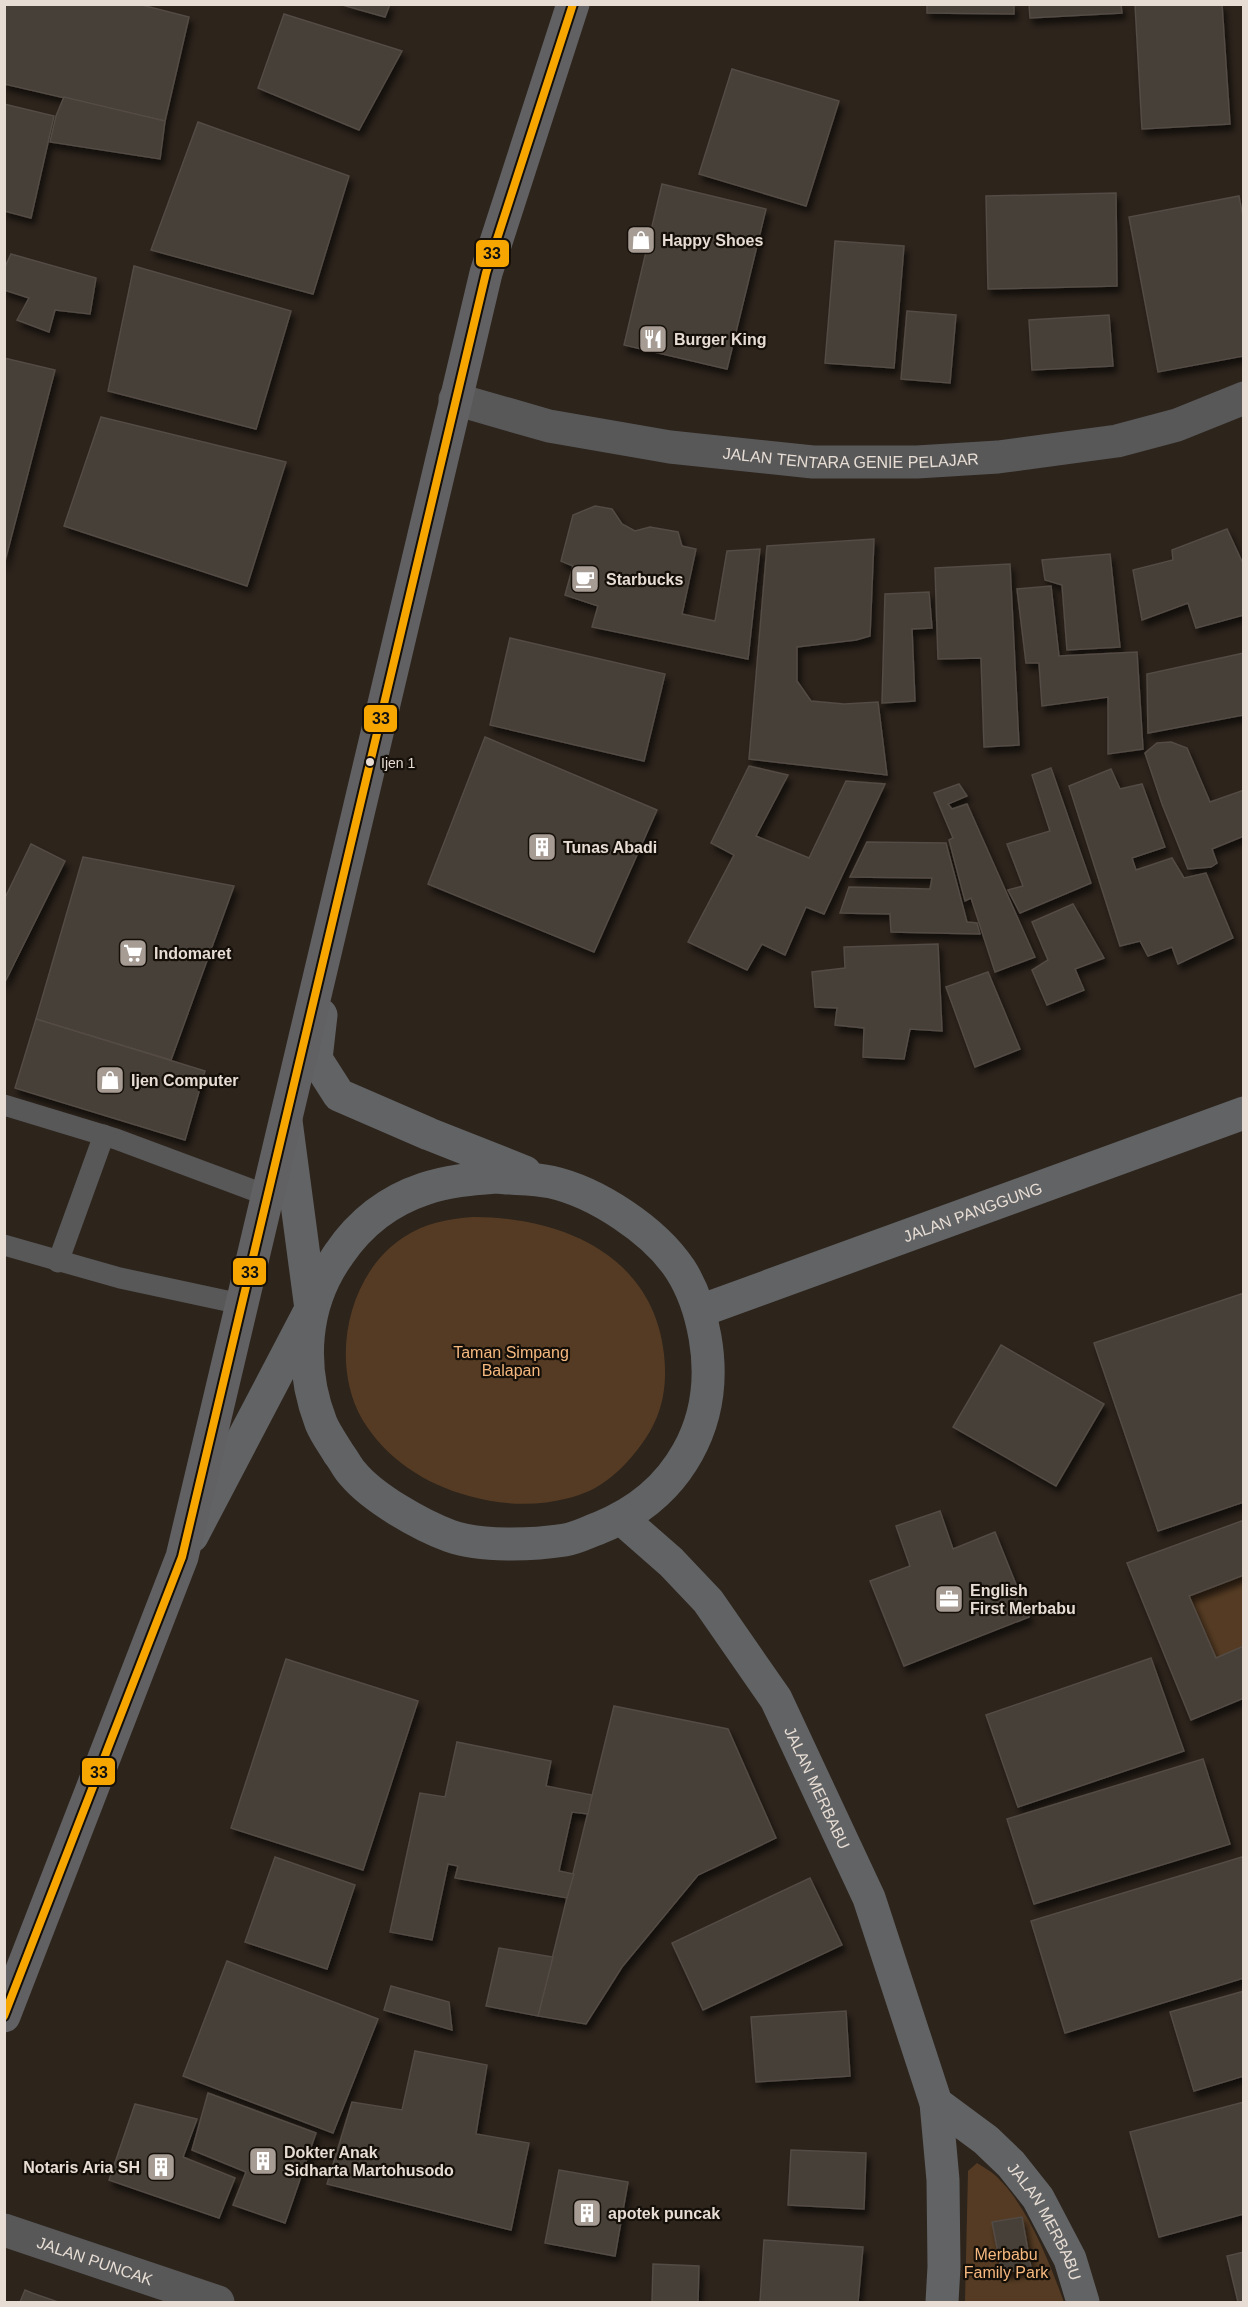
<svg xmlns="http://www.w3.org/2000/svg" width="1248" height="2307" font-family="Helvetica,sans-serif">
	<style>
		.green { fill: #553b23 }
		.building { fill: #463f38; stroke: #534b44; stroke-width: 1.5; filter: url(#shadow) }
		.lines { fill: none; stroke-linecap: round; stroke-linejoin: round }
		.lane { stroke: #585859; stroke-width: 21 }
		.street { stroke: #585859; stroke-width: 33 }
		.secondary { stroke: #626365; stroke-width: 33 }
		.primary { stroke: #616062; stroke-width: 33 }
		.bus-1-casing { stroke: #150f09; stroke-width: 12 }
		.bus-1 { stroke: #f7a600; stroke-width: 8 }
		.bus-dot { fill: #e7ddd4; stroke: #150f09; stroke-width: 2 }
		.labels { text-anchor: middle; stroke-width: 4.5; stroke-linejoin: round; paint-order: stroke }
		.bus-label { font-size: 14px; fill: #e7ddd4; stroke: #150f09; text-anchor: start }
		.poi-label { font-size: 16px; font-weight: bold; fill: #e7ddd4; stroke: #150f09; text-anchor: start }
		.street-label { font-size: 16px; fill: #e7ddd4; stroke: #150f09 }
		.park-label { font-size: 16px; fill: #f6b97f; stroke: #150f09 }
		.line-badge { stroke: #150f09; stroke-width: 2 }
		.pale-badge-label { font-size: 16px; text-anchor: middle; font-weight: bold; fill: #111 }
	</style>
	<defs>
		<filter id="shadow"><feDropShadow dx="3.5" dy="6" stdDeviation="3" flood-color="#0009"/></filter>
	</defs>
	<rect width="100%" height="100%" fill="#2d241c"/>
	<g class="green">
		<path d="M473,1217C562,1217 653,1255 664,1354C668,1391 661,1420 638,1449C620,1472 599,1491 569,1498C535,1507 502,1505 469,1496C425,1484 386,1459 362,1419C329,1361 348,1273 404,1237C425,1223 448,1219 473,1217Z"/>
		<polygon points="1243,1575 1243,1646 1216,1658 1189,1596"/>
		<path d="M977,2163C983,2167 991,2171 996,2176C1028,2206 1049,2262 1064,2302H965L968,2171Z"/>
	</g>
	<g class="building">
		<polygon points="4,4 138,4 189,17 165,121 4,84"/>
		<polygon points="339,4 390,4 385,17"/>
		<polygon points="927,4 1014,4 1014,14 927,13"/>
		<polygon points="1029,4 1121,4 1122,13 1030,18"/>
		<polygon points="1135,4 1222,4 1230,124 1142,129"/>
		<polygon points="284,14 402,51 359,130 258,88"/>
		<polygon points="732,69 839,101 806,206 699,174"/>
		<polygon points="64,97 165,121 160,159 50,142 56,116"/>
		<polygon points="4,104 54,116 31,218 4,211"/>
		<polygon points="198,122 349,176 313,294 151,250"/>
		<polygon points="662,184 766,209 727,369 624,345"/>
		<polygon points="1116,193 1117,286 988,289 986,196"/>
		<polygon points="1239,196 1244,222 1244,356 1158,372 1129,217"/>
		<polygon points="835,241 904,246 894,368 825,363"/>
		<polygon points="11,254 96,278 90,314 55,310 49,332 17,320 29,298 4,290 4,269"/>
		<polygon points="134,266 291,311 256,429 108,391"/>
		<polygon points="907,311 956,315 950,383 901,379"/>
		<polygon points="1109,315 1113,366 1032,370 1029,320"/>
		<polygon points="4,358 55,370 4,565"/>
		<polygon points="101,417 286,462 247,586 64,526"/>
		<polygon points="595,506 612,509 622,524 635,531 650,527 678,532 682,546 696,549 682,614 715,621 727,551 760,549 748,659 592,627 598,606 565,595 573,566 561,561 573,515"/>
		<polygon points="1227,529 1244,566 1244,615 1196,628 1188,603 1142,620 1133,570 1173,560 1172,550"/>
		<polygon points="874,539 870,636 856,640 797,647 797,681 811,701 844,704 878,702 887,775 749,759 767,546"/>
		<polygon points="1110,554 1120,647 1067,650 1062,585 1045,580 1042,560"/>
		<polygon points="1010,564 1019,745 984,747 981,658 938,659 935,568"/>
		<polygon points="1051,586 1059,656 1137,652 1143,749 1108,754 1108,697 1042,706 1039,663 1026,663 1017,589"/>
		<polygon points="929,592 932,628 912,629 915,701 882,703 885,594"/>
		<polygon points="510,638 665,674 644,761 490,725"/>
		<polygon points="1244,653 1244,715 1148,733 1147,674"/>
		<polygon points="485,737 657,810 594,952 428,884"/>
		<polygon points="1171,742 1187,748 1210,802 1244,790 1244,836 1212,849 1217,863 1211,867 1188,869 1162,804 1145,753 1157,743"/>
		<polygon points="749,766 788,775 756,836 809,858 846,781 885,784 824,914 806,907 785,955 762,944 747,970 688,942 734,855 711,843"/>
		<polygon points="1051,768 1091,883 1020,913 1008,890 1023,886 1007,844 1050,831 1032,775"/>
		<polygon points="1111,769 1120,789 1142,784 1165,847 1132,858 1136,870 1172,858 1184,878 1206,873 1233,938 1178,964 1172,947 1148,956 1140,941 1120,946 1069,786"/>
		<polygon points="959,784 967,796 948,804 952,809 967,804 1035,957 995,972 971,898 965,901 949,840 953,838 934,793"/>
		<polygon points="867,842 946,843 967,922 977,923 980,934 891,932 890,914 840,913 849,887 930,889 932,878 850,877"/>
		<polygon points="31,844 65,861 4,984 4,900"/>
		<polygon points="83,857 234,886 171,1060 36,1019"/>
		<polygon points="1073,904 1104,958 1075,969 1084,990 1047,1005 1032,970 1048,960 1032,922"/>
		<polygon points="938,944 942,1031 910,1029 904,1059 863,1057 864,1028 835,1025 837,1008 815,1007 812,972 845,968 844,947"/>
		<polygon points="988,972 1020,1049 975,1067 946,987"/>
		<polygon points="36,1019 205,1071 185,1140 15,1088"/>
		<polygon points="1244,1293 1244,1502 1158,1531 1094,1343"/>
		<polygon points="1001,1345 1104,1404 1056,1486 953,1427"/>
		<polygon points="940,1511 953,1549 995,1532 1029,1617 904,1666 870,1581 910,1566 896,1526"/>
		<polygon points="1244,1520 1244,1575 1189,1596 1216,1658 1244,1646 1244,1698 1191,1720 1127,1563"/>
		<polygon points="1151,1658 1184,1751 1018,1807 986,1715"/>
		<polygon points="286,1659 418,1701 363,1870 231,1828"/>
		<polygon points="614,1706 728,1729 776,1838 698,1875 622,1967 586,2024 538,2016"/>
		<polygon points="457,1742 551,1761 546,1786 592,1795 588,1814 572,1812 559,1871 574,1874 567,1898 455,1878 458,1866 448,1864 432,1940 390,1932 420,1793 445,1797"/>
		<polygon points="1203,1759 1230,1844 1034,1904 1007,1819"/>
		<polygon points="275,1857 355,1885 327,1969 245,1942"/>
		<polygon points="1242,1857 1244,1862 1244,1978 1065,2033 1031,1921"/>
		<polygon points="810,1878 842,1945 703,2010 672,1943"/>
		<polygon points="499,1948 553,1957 538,2016 486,2006"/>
		<polygon points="227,1961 378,2019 333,2133 183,2076"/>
		<polygon points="391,1986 449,2002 452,2030 384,2010"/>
		<polygon points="1244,1991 1244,2076 1194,2091 1170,2012"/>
		<polygon points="846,2011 850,2076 756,2082 751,2017"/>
		<polygon points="415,2051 487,2065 476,2134 529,2143 511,2230 327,2184 352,2102 402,2110"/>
		<polygon points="208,2093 316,2133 285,2223 233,2205 246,2172 192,2150"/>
		<polygon points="1244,2102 1244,2214 1159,2237 1130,2132"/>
		<polygon points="135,2104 197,2119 183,2157 235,2178 219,2218 109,2180"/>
		<polygon points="791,2150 866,2153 864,2209 788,2205"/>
		<polygon points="559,2170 628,2182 615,2256 545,2243"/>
		<polygon points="1022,2217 1031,2268 1002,2273 992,2222"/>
		<polygon points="764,2240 863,2247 858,2302 760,2302"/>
		<polygon points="1244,2252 1244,2302 1238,2302 1227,2256"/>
		<polygon points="653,2264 699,2266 698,2302 652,2302"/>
		<polygon points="25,2290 32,2293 58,2302 20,2302"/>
	</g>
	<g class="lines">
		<g class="lane">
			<polyline points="4,1105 116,1139 266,1195"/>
			<polyline points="4,1245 120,1278 241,1304"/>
			<polyline points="58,1262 104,1135"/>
		</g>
		<g class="street">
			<path id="s1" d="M455,399L549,426L670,447L813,462H917L998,457L1117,441L1177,425L1244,398"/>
			<path id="s2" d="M4,2230L218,2302"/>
		</g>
		<g class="secondary">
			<polyline points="321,1015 316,1059 339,1095 429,1134 525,1172"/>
			<path d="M496,1177C514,1179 533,1178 551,1182C596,1192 654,1230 680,1269C693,1289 701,1314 705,1337C720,1422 679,1496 599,1528C588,1532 577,1538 565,1540C533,1545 481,1547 450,1536C420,1525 373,1498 353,1474C347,1468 344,1460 339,1454C333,1444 325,1433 321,1423C299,1366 303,1304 339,1254C360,1223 388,1201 424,1189C447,1181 471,1179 496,1177Z"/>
			<path id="s3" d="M700,1311L1244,1113"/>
			<path id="s4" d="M622,1519L671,1562L708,1601L776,1699L869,1898L936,2103L943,2180L944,2267L942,2302"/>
			<polyline points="192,1536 311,1309 286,1121"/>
			<path id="s5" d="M936,2103L986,2140L1011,2164L1038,2198L1070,2259L1083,2302"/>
		</g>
		<polyline class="primary" points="4,2016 182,1557 486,273 573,4"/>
		<g class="bus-1-casing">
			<polyline id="bus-1" points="4,2016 182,1557 486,273 573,4"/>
		</g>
		<use href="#bus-1" class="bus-1"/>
	</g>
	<defs>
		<g id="shop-square" transform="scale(1.5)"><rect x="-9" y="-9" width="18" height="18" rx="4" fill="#a69c94" stroke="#150f09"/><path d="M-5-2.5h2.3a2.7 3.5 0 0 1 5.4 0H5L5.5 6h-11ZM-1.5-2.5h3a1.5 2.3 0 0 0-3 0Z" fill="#fff"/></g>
		<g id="restaurant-square" transform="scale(1.5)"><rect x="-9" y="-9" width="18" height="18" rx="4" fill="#a69c94" stroke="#150f09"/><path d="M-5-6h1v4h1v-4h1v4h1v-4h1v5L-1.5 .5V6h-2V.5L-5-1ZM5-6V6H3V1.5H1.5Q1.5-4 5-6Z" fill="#fff"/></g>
		<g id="cafe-square" transform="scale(1.5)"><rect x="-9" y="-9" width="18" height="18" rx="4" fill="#a69c94" stroke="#150f09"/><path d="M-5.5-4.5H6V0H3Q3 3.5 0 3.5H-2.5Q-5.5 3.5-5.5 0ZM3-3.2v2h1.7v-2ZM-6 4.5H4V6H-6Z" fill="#fff"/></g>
		<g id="building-square" transform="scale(1.5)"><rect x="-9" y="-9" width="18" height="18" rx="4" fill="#a69c94" stroke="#150f09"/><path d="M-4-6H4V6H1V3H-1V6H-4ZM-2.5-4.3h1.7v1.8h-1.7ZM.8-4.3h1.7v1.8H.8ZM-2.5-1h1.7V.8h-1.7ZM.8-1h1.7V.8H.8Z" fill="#fff"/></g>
		<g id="supermarket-square" transform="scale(1.5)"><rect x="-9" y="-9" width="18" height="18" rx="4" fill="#a69c94" stroke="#150f09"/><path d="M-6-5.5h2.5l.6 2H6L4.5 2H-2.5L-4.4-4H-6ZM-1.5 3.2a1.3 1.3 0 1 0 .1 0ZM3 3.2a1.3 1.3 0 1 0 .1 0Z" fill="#fff"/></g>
		<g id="office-square" transform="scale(1.5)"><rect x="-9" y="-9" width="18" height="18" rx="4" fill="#a69c94" stroke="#150f09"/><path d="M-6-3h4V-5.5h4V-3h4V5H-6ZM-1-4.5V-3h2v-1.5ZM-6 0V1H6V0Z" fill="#fff"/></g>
	</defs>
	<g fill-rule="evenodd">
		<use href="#shop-square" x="641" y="240"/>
		<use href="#restaurant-square" x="653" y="339"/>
		<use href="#cafe-square" x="585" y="579"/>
		<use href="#building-square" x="542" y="847"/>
		<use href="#supermarket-square" x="133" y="953"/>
		<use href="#shop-square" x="110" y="1080"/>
		<use href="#office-square" x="949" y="1599"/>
		<use href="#building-square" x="263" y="2161"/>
		<use href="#building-square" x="161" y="2167"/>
		<use href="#building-square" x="587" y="2213"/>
	</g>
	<circle class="bus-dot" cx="370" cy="762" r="5"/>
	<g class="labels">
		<g class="bus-label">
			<text x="381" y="768">Ijen 1</text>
		</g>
		<g class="poi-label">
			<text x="662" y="246">Happy Shoes</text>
			<text x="674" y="345">Burger King</text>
			<text x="606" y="585">Starbucks</text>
			<text x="563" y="853">Tunas Abadi</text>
			<text x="154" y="959">Indomaret</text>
			<text x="131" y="1086">Ijen Computer</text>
			<text x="970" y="1596">English<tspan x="970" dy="18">First Merbabu</tspan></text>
			<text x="284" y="2158">Dokter Anak<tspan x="284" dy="18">Sidharta Martohusodo</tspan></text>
			<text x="140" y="2173" text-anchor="end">Notaris Aria SH</text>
			<text x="608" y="2219">apotek puncak</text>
		</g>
		<g class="street-label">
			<text dy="6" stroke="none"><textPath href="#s1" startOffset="402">JALAN TENTARA GENIE PELAJAR</textPath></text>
			<text dy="6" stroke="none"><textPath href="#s3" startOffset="290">JALAN PANGGUNG</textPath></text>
			<text dy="6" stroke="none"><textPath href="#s4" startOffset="336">JALAN MERBABU</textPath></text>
			<text dy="6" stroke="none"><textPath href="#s5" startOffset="164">JALAN MERBABU</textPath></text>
			<text dy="6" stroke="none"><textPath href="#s2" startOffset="96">JALAN PUNCAK</textPath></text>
		</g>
		<g class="park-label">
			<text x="511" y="1358">Taman Simpang<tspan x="511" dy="18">Balapan</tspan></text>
			<text x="1006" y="2260">Merbabu<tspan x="1006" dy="18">Family Park</tspan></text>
		</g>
	</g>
	<g class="line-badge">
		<rect x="475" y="239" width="35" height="29" rx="6" fill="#f7a600"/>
		<rect x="363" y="704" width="35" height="29" rx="6" fill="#f7a600"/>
		<rect x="232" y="1257" width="35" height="29" rx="6" fill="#f7a600"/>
		<rect x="81" y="1757" width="35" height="29" rx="6" fill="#f7a600"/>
	</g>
	<g class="pale-badge-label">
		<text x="492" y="259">33</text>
		<text x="381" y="724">33</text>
		<text x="250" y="1278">33</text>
		<text x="99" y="1778">33</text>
	</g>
	<rect width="1248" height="2307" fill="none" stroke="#e7ddd4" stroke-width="12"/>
</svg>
